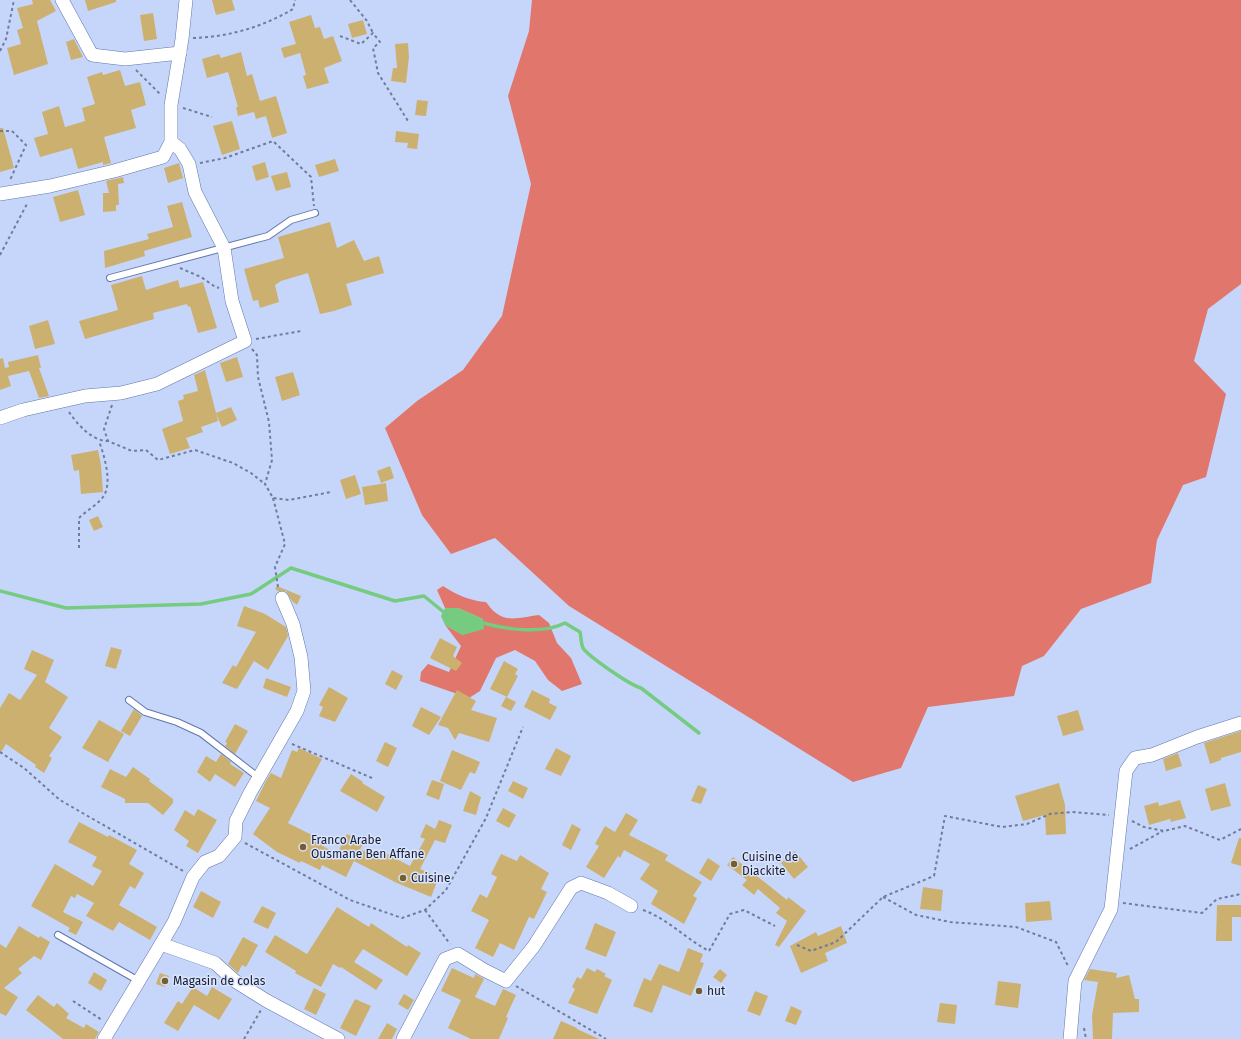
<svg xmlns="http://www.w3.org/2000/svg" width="1241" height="1039" font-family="'Fira Sans',sans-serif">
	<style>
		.forest { fill: #e1766c }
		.water { fill: #75cb80 }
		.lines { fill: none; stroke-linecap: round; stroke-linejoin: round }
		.stream { stroke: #75cb80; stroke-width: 3.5 }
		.building { fill: #ccb070 }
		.service-casing { stroke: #6076ac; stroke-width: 8 }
		.minor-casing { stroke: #6076ac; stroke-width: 14 }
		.path { stroke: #707c99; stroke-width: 2; stroke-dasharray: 3 3; stroke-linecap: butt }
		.service { stroke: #fff; stroke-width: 6 }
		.minor { stroke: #fff; stroke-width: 13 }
		.poi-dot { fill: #74602f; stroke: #d9e3fc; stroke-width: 1.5 }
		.labels { text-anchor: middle; stroke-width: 3; stroke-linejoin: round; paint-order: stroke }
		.poi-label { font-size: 12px; fill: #151d33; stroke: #d9e3fc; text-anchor: start }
	</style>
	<rect width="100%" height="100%" fill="#c6d6fa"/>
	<g class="forest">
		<polygon points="532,0 1241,0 1241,284 1208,309 1194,361 1226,394 1206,477 1183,485 1157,540 1151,583 1081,609 1044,656 1022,666 1014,696 928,707 901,768 853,782 569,606 495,538 451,554 422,515 385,428 417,401 463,370 502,316 531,184 508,96 529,31"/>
		<path d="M443,586C457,595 470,601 486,602C502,625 515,618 539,615L549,623L557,643L571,658L582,684L562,691L548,680L535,661L515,650L496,658L480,691L469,698L420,681L421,672L428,664L449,672L461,646L445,625L463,635L483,619L458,608H445L437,590Z"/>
	</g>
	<polygon class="water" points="445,608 458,608 483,619 484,629 463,635 445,625 441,616"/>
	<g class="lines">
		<g class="stream">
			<polyline points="0,591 66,608 201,604 251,594 291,568 395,601 424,596 446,614"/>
			<path d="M479,622C504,629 541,635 565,623L580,632C581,636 581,644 583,648C589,657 630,685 641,688L699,733"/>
		</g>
	</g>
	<g class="building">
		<polygon points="32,0 50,0 56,11 37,21 48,64 14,75 7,48 21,44 17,30 23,28 17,8 33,4"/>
		<polygon points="85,0 116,0 116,2 88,11"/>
		<polygon points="212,0 232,0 235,10 216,15"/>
		<polygon points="153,13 157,39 144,41 140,15"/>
		<polygon points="311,15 315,28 320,27 324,39 333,36 342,61 324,68 329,83 307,89 303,76 306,75 300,53 284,58 281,48 296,44 289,22"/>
		<polygon points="363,20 367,34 352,38 348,24"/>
		<polygon points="74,39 83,57 71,60 66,42"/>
		<polygon points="408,43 409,57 406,83 391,81 393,68 397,68 395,44"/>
		<polygon points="241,52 247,76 252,74 260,101 276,96 287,133 272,138 266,116 256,119 254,112 238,116 236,107 238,107 228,72 207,78 202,59 219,54 221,58"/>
		<polygon points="120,70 125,86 140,82 146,105 131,110 136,128 104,137 111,163 103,165 103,162 78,169 72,148 40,157 34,138 48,134 42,112 59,106 65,127 85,121 82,108 95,104 87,77 102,72 103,75"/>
		<polygon points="417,100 428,101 426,116 415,115"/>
		<polygon points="232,121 240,149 222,155 213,126"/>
		<polygon points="0,128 3,128 14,168 0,172"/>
		<polygon points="396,131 419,134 417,149 407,148 408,143 395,142"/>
		<polygon points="335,159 339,171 319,177 315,165"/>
		<polygon points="265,162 269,177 256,181 252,166"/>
		<polygon points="179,163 183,178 168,183 164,168"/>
		<polygon points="287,172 291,187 276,191 271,176"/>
		<polygon points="123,177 124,183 118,184 119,205 116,205 116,211 103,212 103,193 109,193 106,181"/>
		<polygon points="78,190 85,215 60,222 53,197"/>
		<polygon points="182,202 192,237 144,251 145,256 105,268 104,251 149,239 147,234 173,227 167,206"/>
		<polygon points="330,222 337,248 354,240 364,261 379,256 384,273 346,284 352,305 334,311 320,314 308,273 281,281 275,285 279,302 260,308 258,300 253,301 244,269 284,258 278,237"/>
		<polygon points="142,276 146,290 178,280 180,288 203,282 217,328 198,333 190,306 188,307 187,304 153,313 154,319 85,339 79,321 118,310 111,285"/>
		<polygon points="48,320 55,344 35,349 29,326"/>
		<polygon points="38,355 41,368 39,368 49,396 39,398 29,371 8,376 11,386 0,390 0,359 3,358 5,368 9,367 8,362"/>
		<polygon points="237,357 243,377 226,382 220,363"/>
		<polygon points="205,370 216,413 231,407 237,420 222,427 216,414 218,421 201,427 203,432 186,438 190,448 170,454 162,429 183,421 178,401 184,399 183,395 198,391 194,375"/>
		<polygon points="293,372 300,395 282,401 275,377"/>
		<polygon points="98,450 101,465 103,492 81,494 79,470 74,471 71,455"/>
		<polygon points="390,466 394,478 381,483 377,471"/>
		<polygon points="355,475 361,494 346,499 340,480"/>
		<polygon points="386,483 388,501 365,505 362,487"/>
		<polygon points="98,516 103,527 94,531 89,520"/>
		<polygon points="277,586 301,596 297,605 292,601 286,591 278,591 275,589"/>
		<polygon points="244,606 265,614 286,627 288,636 268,670 254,661 237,689 222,683 233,665 236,667 256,632 237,626"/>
		<polygon points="440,638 457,647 453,656 462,663 456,671 430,658"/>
		<polygon points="111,647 122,650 116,669 105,666"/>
		<polygon points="32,650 54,660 45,682 68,697 49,728 62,737 49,756 52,758 44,773 35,767 36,765 6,744 0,754 0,708 9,693 20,700 37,675 24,669"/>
		<polygon points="504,661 518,669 515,674 518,676 507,697 490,689"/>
		<polygon points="392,670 403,676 396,690 385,684"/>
		<polygon points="266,678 291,687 287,697 263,688"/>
		<polygon points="329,687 348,698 335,722 319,716 323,707 319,705"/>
		<polygon points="457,690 476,701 471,710 497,718 489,742 459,733 455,740 448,728 438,725"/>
		<polygon points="532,690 550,699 549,703 557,707 550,720 524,707"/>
		<polygon points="506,697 516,702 511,711 501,706"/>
		<polygon points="421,707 441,717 429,735 412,726"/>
		<polygon points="134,709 142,716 130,736 121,731"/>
		<polygon points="1078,710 1084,730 1063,736 1057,716"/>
		<polygon points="99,720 124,734 108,762 82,748"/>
		<polygon points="235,724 248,731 235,754 225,746 227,743 225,742"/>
		<polygon points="1241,731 1241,752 1221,758 1221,760 1210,764 1204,743"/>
		<polygon points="385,742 397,748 388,767 376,761"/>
		<polygon points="299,748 322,759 288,823 324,841 321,845 337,854 347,834 364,843 360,849 379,859 383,852 410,866 425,839 420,837 426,824 435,829 439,820 452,825 445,843 435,840 420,869 439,877 431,897 397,883 354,861 346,877 322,865 320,870 301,861 300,863 277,852 253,834 270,808 256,801 266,781 271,773 281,778 292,750 297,752"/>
		<polygon points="556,748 571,756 561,776 545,769"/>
		<polygon points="452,750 480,762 475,774 470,772 461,790 440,781"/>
		<polygon points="1178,753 1182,766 1166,771 1163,759"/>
		<polygon points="221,754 231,762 230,764 244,773 235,787 215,774 210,782 197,772 206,756 216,762"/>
		<polygon points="133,767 150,779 149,781 173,799 173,803 163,815 148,803 125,803 125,799 101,787 110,769 126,777"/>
		<polygon points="351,774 363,782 362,783 385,797 377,812 340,791"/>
		<polygon points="432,780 444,784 439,800 426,795"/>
		<polygon points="513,781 528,788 523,799 508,791"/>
		<polygon points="1059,783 1065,805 1066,834 1046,835 1045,815 1023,821 1015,796"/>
		<polygon points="1225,783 1231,806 1211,811 1205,789"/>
		<polygon points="698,785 707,789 701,804 691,801"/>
		<polygon points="470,791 481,797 476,815 463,811"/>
		<polygon points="1180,800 1186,818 1171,822 1170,819 1149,825 1144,806 1158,802 1159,806"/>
		<polygon points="503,808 516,815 509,828 496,821"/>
		<polygon points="198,809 217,820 198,853 186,846 189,841 174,830 185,810 194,816"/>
		<polygon points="626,813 638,820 629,835 668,855 665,860 702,882 693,896 697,898 684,924 651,904 658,891 640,879 650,864 624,850 620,858 618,856 604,878 586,867 599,846 595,844 605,826 615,832"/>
		<polygon points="79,822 108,837 109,835 137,850 129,864 144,873 135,889 130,886 119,905 157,927 150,940 119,922 113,931 86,916 94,903 77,894 75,898 71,896 63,912 83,922 76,935 68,931 70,928 31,906 55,864 93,886 102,871 92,866 97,857 68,842"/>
		<polygon points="572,824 581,829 571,850 562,845"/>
		<polygon points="1239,838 1241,838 1241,866 1231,863"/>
		<polygon points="795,851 808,867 794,879 781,863"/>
		<polygon points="501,854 517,861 520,855 549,873 541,889 547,892 534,919 529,917 514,950 500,943 493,957 475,948 489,920 471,911 480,894 487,898 497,877 491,874"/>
		<polygon points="733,857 787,900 788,897 806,911 779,947 775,945 787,921 776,913 780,908 758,889 754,895 742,885 747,880 727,865"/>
		<polygon points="708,858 720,866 711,881 699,873"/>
		<polygon points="923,887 943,890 941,911 920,909"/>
		<polygon points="201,891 221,902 213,918 193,907"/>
		<polygon points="1050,901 1052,920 1026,922 1025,903"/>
		<polygon points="1217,905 1241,905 1241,917 1232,917 1232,941 1216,941"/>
		<polygon points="262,906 276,913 268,929 253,922"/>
		<polygon points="337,907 369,927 371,923 407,947 408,945 421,953 407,976 363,949 354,962 383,980 376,990 341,967 340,968 333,964 321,987 295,973 296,971 265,952 275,935 307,954"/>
		<polygon points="595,923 616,932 606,957 585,949"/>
		<polygon points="19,926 39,938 40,936 50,942 41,960 34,956 18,969 22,973 4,988 18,997 6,1016 0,1013 0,944 6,948"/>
		<polygon points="841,926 847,943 825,953 828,961 801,973 790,946 816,932 818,936"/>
		<polygon points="243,937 258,945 246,967 242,965 238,973 228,964"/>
		<polygon points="688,948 703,954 700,962 704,963 691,996 663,985 652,1013 633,1006 644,978 651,981 659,964 679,972"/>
		<polygon points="452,968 474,978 475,974 484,979 475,997 495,1006 503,989 516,995 506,1017 508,1018 499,1039 471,1039 448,1028 461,1000 441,991"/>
		<polygon points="587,968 595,972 597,969 606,974 604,976 612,980 597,1014 568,1003 575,989 572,987 577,977 581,979"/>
		<polygon points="720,969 727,975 721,983 713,977"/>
		<polygon points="1090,969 1117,973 1116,978 1129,975 1135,999 1139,999 1139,1012 1113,1013 1112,1039 1093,1039 1092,1016 1098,982 1084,980"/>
		<polygon points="94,972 107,980 101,991 88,983"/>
		<polygon points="160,973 169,976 165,987 156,984"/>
		<polygon points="998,981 1021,984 1018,1008 995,1005"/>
		<polygon points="193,987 207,996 212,987 232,999 219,1020 194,1005 178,1031 164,1023 178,1001 182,1004"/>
		<polygon points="314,988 326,994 316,1015 304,1009"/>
		<polygon points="755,991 768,996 760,1016 747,1011"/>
		<polygon points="404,994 414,1000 408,1010 398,1004"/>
		<polygon points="38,995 54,1007 57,1003 69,1014 66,1018 84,1028 86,1024 99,1032 95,1039 63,1039 26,1010"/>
		<polygon points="355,999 371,1006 356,1036 340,1028"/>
		<polygon points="940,1003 957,1005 955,1024 937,1022"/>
		<polygon points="791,1006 802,1011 796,1025 785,1021"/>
		<polygon points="561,1021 577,1028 577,1029 599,1039 553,1039"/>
		<polygon points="387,1023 397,1029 392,1039 378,1039"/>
	</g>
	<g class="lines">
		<g class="service-casing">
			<g id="service">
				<polyline points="110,278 268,236 291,220 315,213"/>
				<polyline points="129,700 145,712 177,722 201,733 258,777"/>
				<polyline points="58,935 139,981"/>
			</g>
		</g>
		<g class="minor-casing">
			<g id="minor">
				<polyline points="62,0 92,55 125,59 180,53"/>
				<polyline points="0,194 50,186 114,171 163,157 171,142 171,105 182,39 186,0"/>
				<polyline points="0,418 23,410 85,396 121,393 157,384 245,341 232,301 224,248 195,192 189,164 180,149 171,142"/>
				<polyline points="161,944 174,922 193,877 205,862 219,856 235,837 236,821 250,793 297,711 304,691 301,657 293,624 282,598"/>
				<polyline points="104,1039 161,944 215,963 235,981 267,1001 338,1039"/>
				<polyline points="403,1039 445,959 458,954 484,970 506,981 534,946 571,888 581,883 608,893 631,906"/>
				<polyline points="1070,1039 1075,981 1111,909 1126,771 1135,758 1152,755 1197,737 1241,723"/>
			</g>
		</g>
		<g class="path">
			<polyline points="350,0 367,21 373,33"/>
			<polyline points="340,36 361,44 373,33 380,42 373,48 378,73 408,121"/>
			<path d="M193,38C228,37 263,27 293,9L295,0"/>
			<polyline points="0,51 6,39 14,0"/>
			<polyline points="136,70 161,95"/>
			<polyline points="183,108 212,117"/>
			<polyline points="0,131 12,131 26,145 10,180"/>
			<polyline points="200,163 225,158 273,141 311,177 314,206"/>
			<polyline points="0,255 28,202"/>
			<polyline points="180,268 201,277 214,286 219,288"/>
			<polyline points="256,339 301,331"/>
			<polyline points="252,349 257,355 258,377 269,422 272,460 265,484 273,498 289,500 331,492"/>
			<polyline points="112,405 104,429 108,441 132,451 146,450 158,460 195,450 233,463 251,473 265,484"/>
			<path d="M69,412C78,425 92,441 108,441"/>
			<polyline points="273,498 285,544 275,567 278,587"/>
			<path d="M79,548V518C86,511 97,505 103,497C113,483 104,455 99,441"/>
			<polyline points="292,744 372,778"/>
			<polyline points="0,752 24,768 60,800 183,871"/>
			<polyline points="1132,821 1144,827 1164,831 1185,826 1220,840 1241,829"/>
			<polyline points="245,843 350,900 402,918 425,910 446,890 486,818 523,727"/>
			<polyline points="1130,849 1163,831"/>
			<polyline points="883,897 916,915 950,922 1016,927 1056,942 1068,966"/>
			<polyline points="1123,903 1202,913 1217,899 1241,894"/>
			<polyline points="425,910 450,944"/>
			<path d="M643,910C668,919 686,939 709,951L730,914L744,910L775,926"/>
			<polyline points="797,945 811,951 836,942 883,897 934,876 945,816 1002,827 1027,824 1050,814 1072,812 1109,815"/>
			<polyline points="516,986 606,1039"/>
			<polyline points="73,1001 102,1020"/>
			<polyline points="1084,1028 1086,1039"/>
			<polyline points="244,1039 261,1010"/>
		</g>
		<use href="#service" class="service"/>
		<use href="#minor" class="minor"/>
	</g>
	<g class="poi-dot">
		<circle cx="303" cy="847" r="4"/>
		<circle cx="734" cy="864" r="4"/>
		<circle cx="403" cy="878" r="4"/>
		<circle cx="165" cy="981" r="4"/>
		<circle cx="699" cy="991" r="4"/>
	</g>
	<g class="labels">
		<g class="poi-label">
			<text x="311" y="844">Franco Arabe<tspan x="311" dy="14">Ousmane Ben Affane</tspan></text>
			<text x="742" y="861">Cuisine de<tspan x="742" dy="14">Diackite</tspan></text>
			<text x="411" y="882">Cuisine</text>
			<text x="173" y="985">Magasin de colas</text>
			<text x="707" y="995">hut</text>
		</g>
	</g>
</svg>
